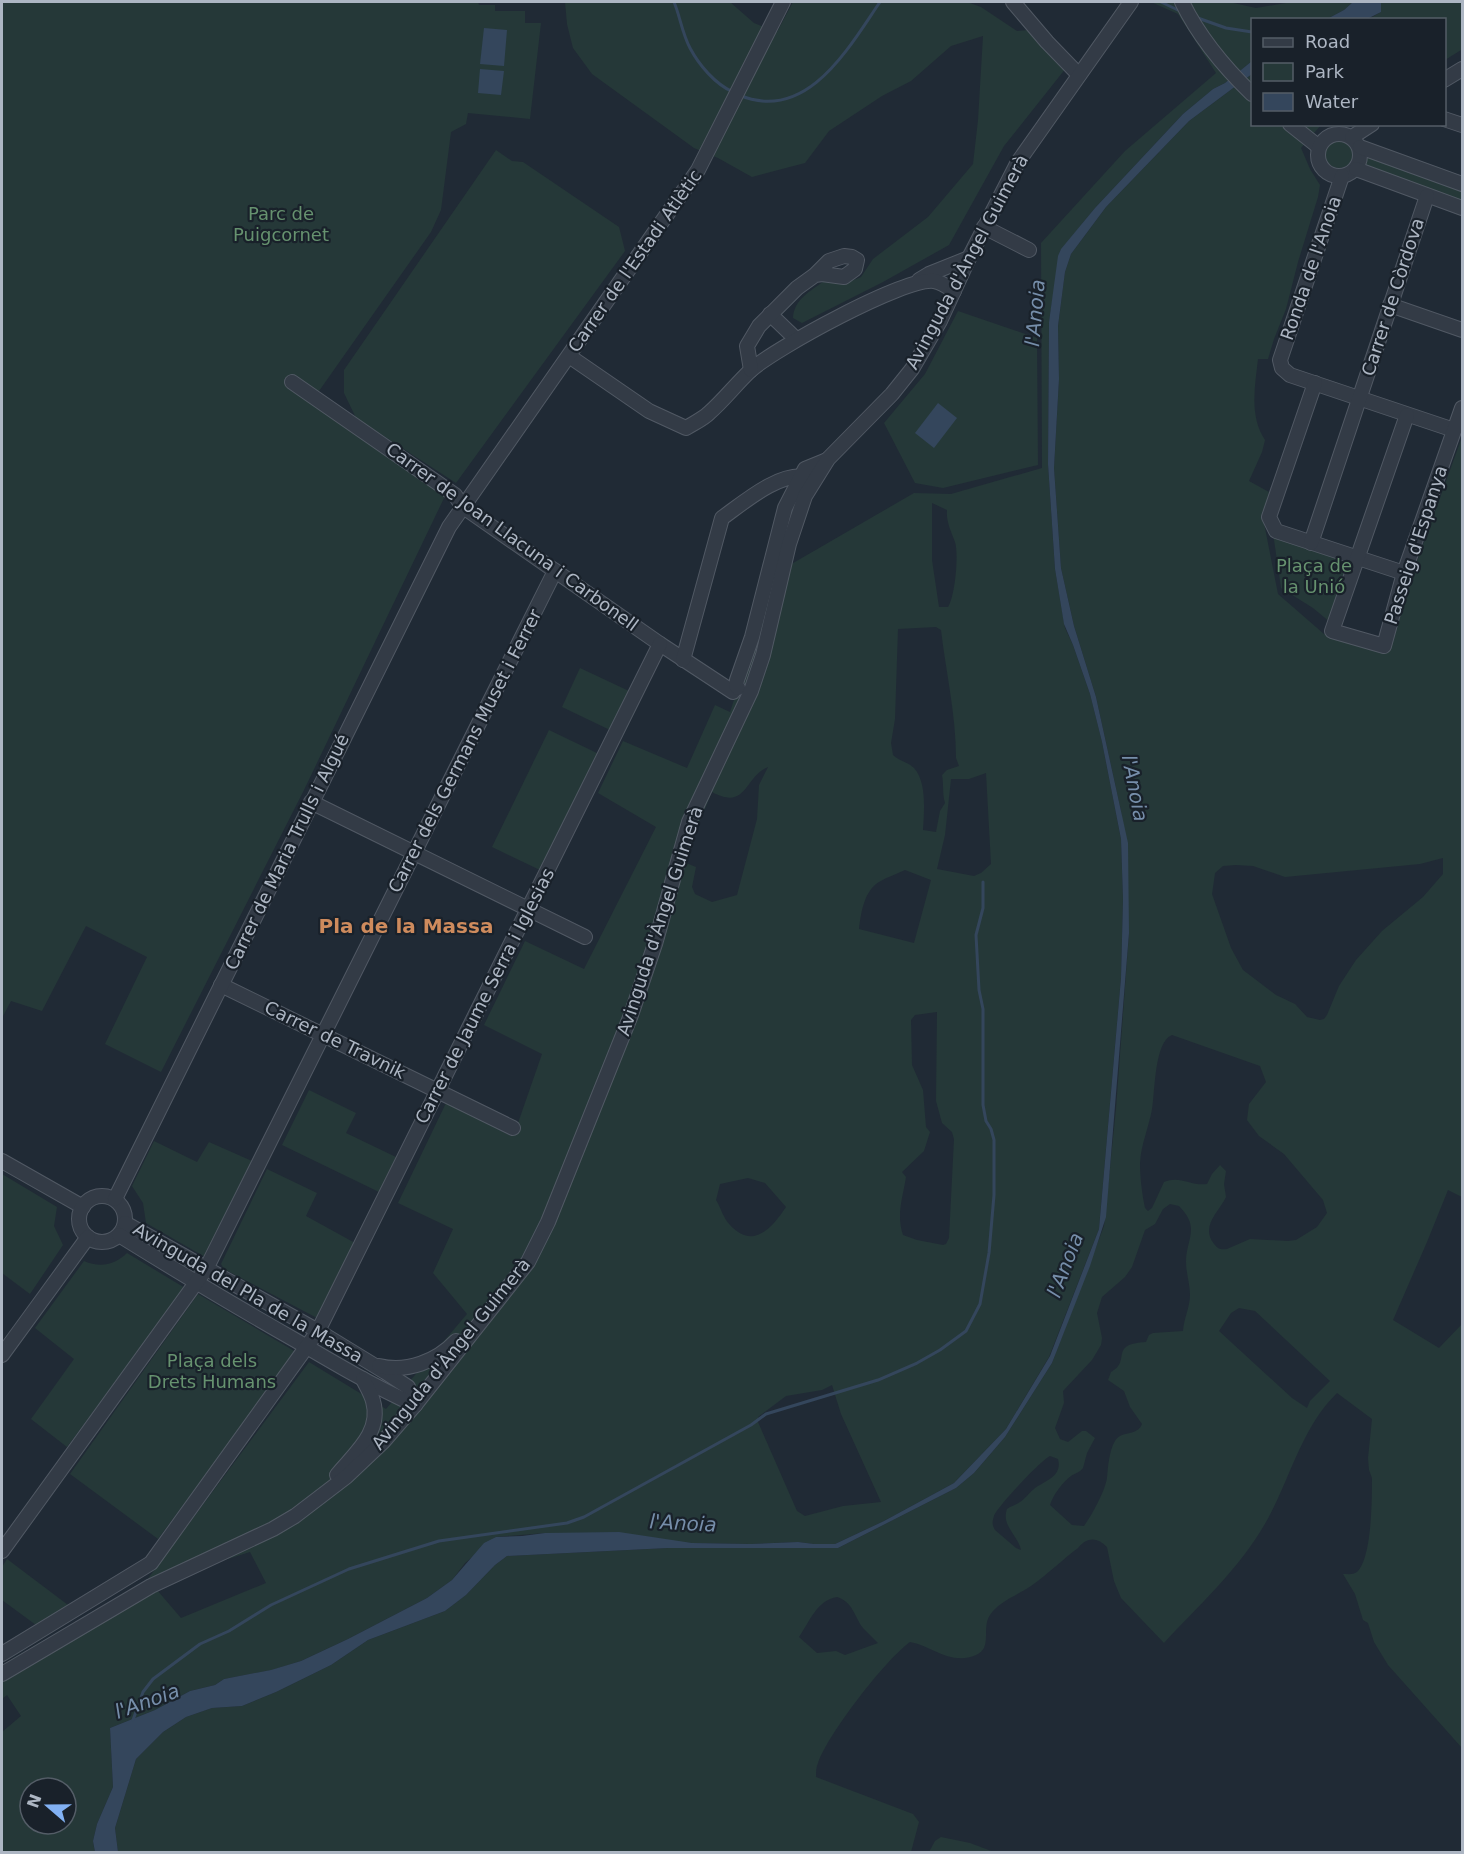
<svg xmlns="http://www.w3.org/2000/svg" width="1464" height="1854" font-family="'DejaVu Sans',sans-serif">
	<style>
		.green { fill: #253838; fill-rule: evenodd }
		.water { fill: #34465c }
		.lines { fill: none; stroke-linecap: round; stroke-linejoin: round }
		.stream { stroke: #34465c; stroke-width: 3 }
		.minor-casing { stroke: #515964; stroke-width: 16 }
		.minor { stroke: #333b46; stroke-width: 14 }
		.labels { text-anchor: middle; stroke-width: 4.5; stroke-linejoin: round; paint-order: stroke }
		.park-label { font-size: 18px; fill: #66926f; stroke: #19212a }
		.street-label { font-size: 18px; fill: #adb6c3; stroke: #19212a }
		.water-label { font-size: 20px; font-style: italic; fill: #768eaa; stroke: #19212a }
		.neighbourhood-label { font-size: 20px; font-weight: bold; fill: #ce8b5d; stroke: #19212a }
	</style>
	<rect width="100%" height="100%" fill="#202a35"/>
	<g class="green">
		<polygon points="2,2 478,2 479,5 495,5 495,11 525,11 525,23 541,23 530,119 468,113 466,124 451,132 441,210 431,232 312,401 445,496 304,790 161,1072 105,1044 147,957 86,926 42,1011 11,1001 2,1018"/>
		<path d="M565,2H730L754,23L777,32L793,2H967L981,7L1017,31L1029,30L1066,68L1004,146L949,245L883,282L802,323L793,318C794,299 811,291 824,281L844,284L861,277L873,259L928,217L973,164L978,120L983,36L951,46L911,81L882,96L829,131L805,163L752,177L718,158L694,148L592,74L573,48L567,24Z"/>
		<path d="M1151,2H1229L1256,8L1292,2H1353L1344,10L1327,19L1252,20V61L1225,83L1213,89L1183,114L1095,208L1060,251L1049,322L1048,464L1055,569L1065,628L1073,645L1090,694L1102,742L1121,839L1123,899L1121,978L1099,1229L1049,1357L1006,1429L954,1483L884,1521L835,1544H814L798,1542L750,1544L692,1543L545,1533L496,1537L465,1563L452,1580L427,1598L348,1639L301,1661L272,1670L224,1679L215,1685L190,1691L155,1710L110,1728L113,1787L97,1824L93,1841L95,1852H2V1732L21,1716L7,1695L2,1699V1665L147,1580L309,1362L386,1409L467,1314L433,1273L453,1229L398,1203L446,1103L511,1136L518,1123L542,1054L484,1025L525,941L584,969L656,827L598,793L623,741L687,768L715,705L730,712L776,573L914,493L951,494L1042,468L1041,243L1125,151L1216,73L1178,14ZM932,503L947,510C946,522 951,531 955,542C959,554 955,597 948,607H939L932,560ZM936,627L941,630C946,673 956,714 956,758L959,766L947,770L942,775C944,785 942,793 945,803L940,811L936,832L923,830C924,812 927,782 914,768C908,762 899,761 893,755L891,743L895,719L898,629ZM768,767L759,785L757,819L737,895L712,902L695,894L692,887L696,867L686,863L691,842L712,792C747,811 744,777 768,767ZM986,773L991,864L981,873L974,876L937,869L945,835L951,779H969ZM905,870L931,880L914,943L859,929C861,913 864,891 879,882C887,877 897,874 905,870ZM937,1012L936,1101L942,1123L952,1132L954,1139L949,1238L946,1244L943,1245L917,1240L903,1235C896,1214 903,1197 906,1177L902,1172L924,1151L930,1132L926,1127L923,1090L912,1065L911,1020L915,1015ZM748,1178L765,1183L786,1207C772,1228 753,1250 730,1225C723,1218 721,1208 716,1200L720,1184ZM832,1385L841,1414L881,1502L843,1506L805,1516L797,1511L758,1422V1417L786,1396L822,1390ZM250,1552L266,1583L181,1618L157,1590L212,1564ZM30,1788H66V1824H30Z"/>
		<polygon points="1381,2 1462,2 1462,52 1461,50 1445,60 1444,20 1367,20 1381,12"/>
		<path d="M1252,74V124L1321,125L1301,148L1310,169L1320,185L1318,197L1298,262L1286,309L1274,339L1268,359H1258C1255,386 1249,416 1265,440L1262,452L1249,481L1269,492L1263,518L1278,594L1324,634L1378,650L1404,597L1462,437V1197L1448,1190L1427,1242L1393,1320L1439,1348L1462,1324V1748L1388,1665L1374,1642L1368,1623L1363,1620L1355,1594L1343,1574C1348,1574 1353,1575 1357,1572C1372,1558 1372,1499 1372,1478L1369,1470L1368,1458L1372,1419L1337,1393C1298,1431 1289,1487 1260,1532C1234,1574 1197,1607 1164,1643L1121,1598L1114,1581L1107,1547C1097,1537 1087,1537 1078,1548C1062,1560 1048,1574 1031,1586C1018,1595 999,1601 990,1615C981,1628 993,1648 976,1655C951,1666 932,1646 910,1642C885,1660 828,1734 818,1763C816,1767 816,1772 816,1777L913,1814L919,1822L911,1852H118L115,1828L136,1759L163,1732L186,1717L212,1708L242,1706L276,1692L331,1665L368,1640L445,1611L466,1595L495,1565L507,1556L668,1548H838L956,1488L974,1473L1005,1437L1052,1363L1104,1226L1116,1109L1129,933L1121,811L1096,697L1074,626L1061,568L1054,468L1059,379L1058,326L1065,272L1071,254L1106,207L1189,121ZM1443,858V874L1423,897L1382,931L1356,960L1339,986L1327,1015L1324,1019L1320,1020L1307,1017L1295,1004L1276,995L1243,970L1231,948L1212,894L1215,873L1223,866L1236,865L1253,866L1285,877L1420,864ZM1172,1035L1260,1066L1266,1082L1249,1104L1247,1120L1259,1136L1284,1154L1323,1200L1327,1213L1317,1227L1296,1240L1288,1241L1250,1239L1227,1249C1221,1250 1218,1249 1214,1244C1200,1226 1219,1212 1226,1197L1224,1184L1226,1171L1220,1165L1212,1174L1207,1184C1190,1186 1180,1175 1164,1182L1152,1208L1148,1211L1145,1208C1142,1194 1140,1177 1140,1163C1141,1144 1149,1127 1152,1109C1155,1093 1154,1042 1172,1035ZM1170,1204L1179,1206C1201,1228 1186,1239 1186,1262C1186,1273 1190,1284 1190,1295C1190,1307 1184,1318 1183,1331L1153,1333L1149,1335L1146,1342C1108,1344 1132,1361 1111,1372L1108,1380L1124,1391L1130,1407L1142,1424C1137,1437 1121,1430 1115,1441C1109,1451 1108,1467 1107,1478C1105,1491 1092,1515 1084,1526L1072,1525L1050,1505C1053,1495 1062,1483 1071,1476C1075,1473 1079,1473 1083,1468L1087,1453L1095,1438L1086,1431H1082L1068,1442L1060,1439L1055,1428L1064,1403L1063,1391L1092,1360L1101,1345L1102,1338L1097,1313L1102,1297L1125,1277L1132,1267L1145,1230L1155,1224L1163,1209ZM1239,1308L1255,1311L1330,1381L1310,1401L1307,1408L1292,1398L1219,1331L1231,1313ZM1050,1456L1058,1459C1063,1477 1044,1481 1034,1489C1029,1493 1025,1499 1020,1502C1016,1505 1011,1506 1007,1509C1001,1526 1018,1535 1021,1550L1016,1548L995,1530C992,1525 992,1522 994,1516C997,1507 1041,1460 1050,1456ZM837,1597C853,1602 854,1616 863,1628C868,1633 873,1638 878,1643L845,1655L836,1651L817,1653L799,1637C810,1621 817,1600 837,1597Z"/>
		<circle cx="1339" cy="154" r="14"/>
		<polygon points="496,150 512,161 523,162 619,227 625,251 456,483 356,418 344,393 344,370"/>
		<polygon points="1368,153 1462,187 1462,205 1362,169"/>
		<polygon points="958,311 1037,338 1038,465 943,488 915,483 884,423 925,374"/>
		<polygon points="1273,533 1349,560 1330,622 1313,608 1281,588"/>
		<polygon points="580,668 629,691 610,730 562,707"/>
		<polygon points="549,730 599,754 542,871 492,847"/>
		<polygon points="309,1090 356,1113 346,1133 396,1157 379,1192 282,1145"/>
		<polygon points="154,1141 197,1162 209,1142 252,1161 205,1257 146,1223 143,1203 132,1186"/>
		<polygon points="267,1169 317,1193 306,1216 355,1243 317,1318 224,1269 221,1264"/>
		<polygon points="2,1174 57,1207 54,1226 63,1245 30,1294 2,1273"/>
		<path d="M127,1253L185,1288L67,1447L31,1419L74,1359L35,1328L84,1261C100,1268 115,1265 127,1253Z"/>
		<polygon points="198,1294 296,1352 158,1539 70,1474"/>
		<polygon points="7,1559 68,1605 36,1625 2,1600 2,1567"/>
		<polygon points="941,1837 970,1843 994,1852 929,1852 935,1841"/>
	</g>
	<g class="water">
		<polygon points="1353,2 1381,2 1381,12 1367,19 1327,19 1344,10"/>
		<polygon points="484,28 507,30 504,66 480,64"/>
		<polygon points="1252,61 1252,74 1189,121 1106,207 1071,254 1065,272 1058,326 1059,379 1054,468 1061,568 1074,626 1096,697 1128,843 1129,933 1106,1217 1090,1266 1052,1363 1005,1437 974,1473 956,1488 838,1548 668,1548 507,1556 495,1565 466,1595 445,1611 368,1640 331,1665 276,1692 242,1706 212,1708 186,1717 163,1732 136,1759 115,1828 118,1852 95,1852 93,1841 97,1824 113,1787 110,1728 155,1710 190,1691 215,1685 224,1679 271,1670 301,1661 348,1639 427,1598 452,1580 484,1543 496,1537 522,1536 545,1533 619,1532 692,1543 750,1544 798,1542 814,1544 835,1544 884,1521 954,1483 1006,1429 1050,1356 1099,1229 1121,978 1123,899 1121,839 1102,742 1090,694 1073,645 1064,624 1055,569 1048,464 1049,322 1058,256 1061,249 1095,208 1183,114 1213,89 1225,83"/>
		<polygon points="480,69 504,71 501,95 478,93"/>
		<polygon points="938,403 957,418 934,448 915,433"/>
	</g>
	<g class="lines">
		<g class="stream">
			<path d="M674,2C680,16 682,33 690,48C699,65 715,84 733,92"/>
			<polyline points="1161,2 1180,11"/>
			<polyline points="1195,17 1226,28 1252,32"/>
			<path d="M739,95C807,124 849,47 880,2"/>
			<polyline points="133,1720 143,1692 153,1679 200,1644 229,1631 271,1605 349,1569 439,1541 567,1523 584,1517 751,1425 766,1414 878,1380 917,1363 940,1350 966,1331 980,1304 989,1253 994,1195 994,1140 991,1129 986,1121 983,1105 983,1009 979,990 976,935 983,908 983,882"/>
		</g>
		<g class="minor-casing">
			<g id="minor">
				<polyline points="1013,2 1047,42 1079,75"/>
				<path d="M1182,2C1199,37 1224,67 1252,94"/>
				<polyline points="1444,80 1462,69"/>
				<polyline points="1444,119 1462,125"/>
				<polyline points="1290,124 1319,147"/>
				<circle cx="1339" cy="155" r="21"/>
				<polyline points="1352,137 1372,124"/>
				<polyline points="1360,147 1462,184"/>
				<polyline points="1356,169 1462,208"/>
				<polyline points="1342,176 1280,360 1282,368 1290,375 1454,430"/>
				<polyline points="984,227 1029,250"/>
				<polyline points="919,280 929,274 969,258"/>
				<polyline points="1390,305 1462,330"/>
				<polyline points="770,314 796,339"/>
				<path d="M569,356L649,411L686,428C694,423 703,419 709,413C724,400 736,384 751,370C774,349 905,277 934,281C941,282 948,287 954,291"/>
				<polyline points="751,370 747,346 759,326 797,288 815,275 829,261 844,256 852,257 857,260 855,269 844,277 822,274 815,275"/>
				<polyline points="292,382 455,495 462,506 660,644 733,692"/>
				<polyline points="1315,383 1269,517 1276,531 1404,573"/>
				<polyline points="1407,415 1332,631 1384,646 1404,573 1462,408"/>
				<polyline points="1311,543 1427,196"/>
				<path d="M683,660L722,518C743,503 780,471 807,477"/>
				<polyline points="738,688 736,685 737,680 752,637 785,508 805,469 827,460"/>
				<polyline points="311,802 585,937"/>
				<polyline points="221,985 513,1128"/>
				<polyline points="2,1161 83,1207"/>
				<circle cx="102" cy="1219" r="23"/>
				<polyline points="115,1199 449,527 698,170 783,2"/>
				<polyline points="125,1223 318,1331 385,1372 408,1387 415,1405"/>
				<path d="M119,1235C177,1271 235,1306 295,1340C334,1363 373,1386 415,1405"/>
				<polyline points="2,1355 88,1237"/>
				<path d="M379,1366C407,1373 437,1361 456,1341"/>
				<path d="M337,1475C355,1453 382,1432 373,1401C371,1393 366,1386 363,1379"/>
				<polyline points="2,1551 206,1269 555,571"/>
				<polyline points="2,1654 151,1563 318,1331 660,644"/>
				<polyline points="2,1674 151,1586 273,1529 295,1516 346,1477 383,1442 415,1405 528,1262 548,1222 631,1015 655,944 689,822 751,691 763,655 789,544 805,496 828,459 892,394 912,369 940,321 969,258 1018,162 1131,2"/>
			</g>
		</g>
		<use href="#minor" class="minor"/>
	</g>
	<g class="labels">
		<g class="park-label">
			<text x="281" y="220">Parc de<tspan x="281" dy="21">Puigcornet</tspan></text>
			<text x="1314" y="572">Plaça de<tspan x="1314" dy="21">la Unió</tspan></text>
			<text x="212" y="1367">Plaça dels<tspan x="212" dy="21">Drets Humans</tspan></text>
		</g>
		<g class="street-label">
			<text transform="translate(635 261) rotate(-55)" y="6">Carrer de l'Estadi Atlètic</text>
			<text transform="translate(967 262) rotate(-62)" y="6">Avinguda d'Àngel Guimerà</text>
			<text transform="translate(1311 268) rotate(-71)" y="6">Ronda de l'Anoia</text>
			<text transform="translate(1393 297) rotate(-72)" y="6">Carrer de Còrdova</text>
			<text transform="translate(512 537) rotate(36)" y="6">Carrer de Joan Llacuna i Carbonell</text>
			<text transform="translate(1416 545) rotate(-72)" y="6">Passeig d'Espanya</text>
			<text transform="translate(465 751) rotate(-63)" y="6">Carrer dels Germans Muset i Ferrer</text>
			<text transform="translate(287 852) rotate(-64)" y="6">Carrer de Maria Trulls i Algué</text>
			<text transform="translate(660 921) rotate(-72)" y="6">Avinguda d'Àngel Guimerà</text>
			<text transform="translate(485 996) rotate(-63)" y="6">Carrer de Jaume Serra i Iglesias</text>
			<text transform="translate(335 1040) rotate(26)" y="6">Carrer de Travnik</text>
			<text transform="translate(248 1293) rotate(30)" y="6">Avinguda del Pla de la Massa</text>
			<text transform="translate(451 1354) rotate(-51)" y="6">Avinguda d'Àngel Guimerà</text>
		</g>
		<g class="water-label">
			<text transform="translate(1035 313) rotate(-85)" y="7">l'Anoia</text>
			<text transform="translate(1135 788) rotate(79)" y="7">l'Anoia</text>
			<text transform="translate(1065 1265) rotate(-69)" y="7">l'Anoia</text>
			<text transform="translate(683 1523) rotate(3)" y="7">l'Anoia</text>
			<text transform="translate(147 1701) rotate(-20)" y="7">l'Anoia</text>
		</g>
		<g class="neighbourhood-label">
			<text x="406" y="933">Pla de la Massa</text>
		</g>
	</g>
	<rect width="1464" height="1854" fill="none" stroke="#adb6c3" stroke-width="6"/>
	<rect x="1251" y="18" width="195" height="108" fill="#19212a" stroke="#545d67" stroke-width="1.5"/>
	<rect x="1263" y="38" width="30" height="9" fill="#333b46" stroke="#545d67" stroke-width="1.5"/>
	<text x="1305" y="48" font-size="18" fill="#adb6c3">Road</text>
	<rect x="1263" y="63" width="30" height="18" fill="#253838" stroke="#545d67" stroke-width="1.5"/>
	<text x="1305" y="78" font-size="18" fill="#adb6c3">Park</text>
	<rect x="1263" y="93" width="30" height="18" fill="#34465c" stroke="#545d67" stroke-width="1.5"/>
	<text x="1305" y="108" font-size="18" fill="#adb6c3">Water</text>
	<g transform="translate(48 1806) rotate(290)"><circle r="28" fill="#19212a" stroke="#545d67" stroke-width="1.5"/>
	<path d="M0-4.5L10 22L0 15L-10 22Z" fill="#82b1f3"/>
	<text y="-9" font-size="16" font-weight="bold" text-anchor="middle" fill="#adb6c3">N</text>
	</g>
</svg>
